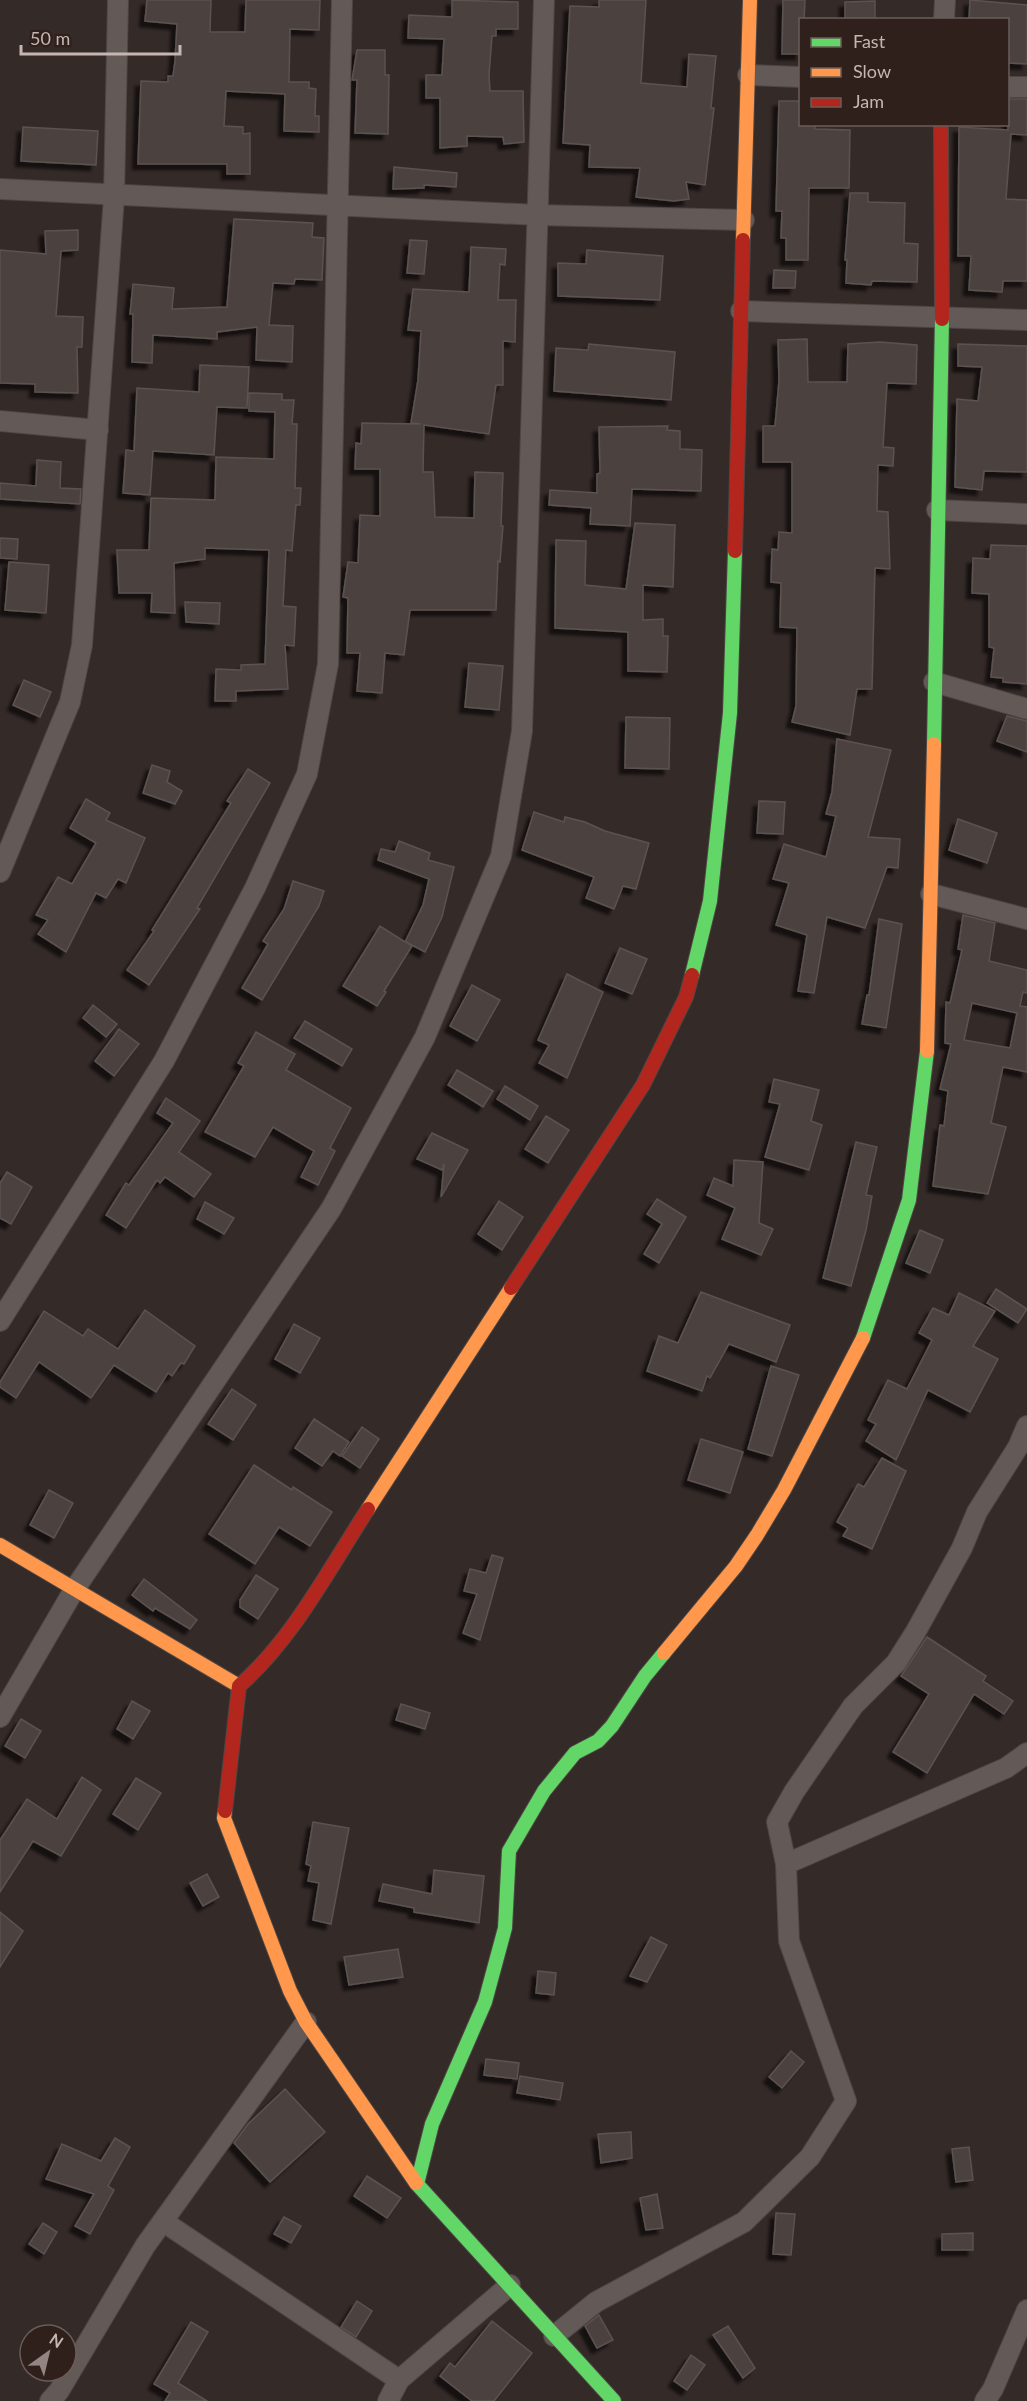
<svg xmlns="http://www.w3.org/2000/svg" width="1027" height="2401" font-family="Lato,sans-serif">
	<style>
		.building { fill: #4b4341; stroke: #5c5250; stroke-width: 1.5; fill-rule: evenodd; filter: url(#shadow) }
		.lines { fill: none; stroke-linecap: round; stroke-linejoin: round }
		.street-casing { stroke: #4d4644; stroke-width: 22 }
		.fast-casing { stroke: #4d4644; stroke-width: 16 }
		.slow-casing { stroke: #4d4644; stroke-width: 16 }
		.jam-casing { stroke: #4d4644; stroke-width: 16 }
		.street { stroke: #635a57; stroke-width: 20 }
		.fast { stroke: #63d668; stroke-width: 14 }
		.slow { stroke: #ff974d; stroke-width: 14 }
		.jam { stroke: #b3261e; stroke-width: 14 }
	</style>
	<defs>
		<filter id="shadow"><feDropShadow dx="-5.5" dy="5.5" stdDeviation="1.5" flood-color="#0009"/></filter>
	</defs>
	<rect width="100%" height="100%" fill="#342a28"/>
	<g class="building">
		<polygon points="147,0 211,0 210,32 245,32 246,0 320,0 319,30 290,29 289,82 309,82 309,88 316,89 315,116 319,116 319,132 284,131 285,94 226,91 224,126 243,127 243,134 250,133 250,174 227,174 227,164 138,164 141,81 168,82 168,76 173,76 175,61 177,24 145,21"/>
		<polygon points="452,0 518,2 518,29 496,29 496,36 492,36 489,75 490,91 523,91 524,142 504,144 503,137 467,136 467,146 440,148 440,98 426,98 426,75 442,75 444,39 408,38 409,15 452,17"/>
		<polygon points="599,0 646,0 641,83 687,87 689,54 716,56 711,108 714,108 705,185 686,182 689,199 674,201 636,197 640,168 589,167 590,145 563,143 570,6 599,7"/>
		<polygon points="783,0 805,0 804,20 801,20 801,54 782,54"/>
		<polygon points="970,0 1027,5 1027,64 1008,63 1008,20 969,20"/>
		<polygon points="875,1 875,20 845,20 845,2"/>
		<polygon points="357,50 385,50 385,75 389,75 388,134 355,133 357,80 352,80"/>
		<polygon points="1008,99 1027,99 1027,135 1011,134 1006,199 1027,200 1027,281 1003,281 1002,292 969,290 971,256 958,256 959,127 1008,130"/>
		<polygon points="779,101 801,101 801,124 815,124 815,129 850,130 849,188 809,188 808,260 786,260 786,238 781,238 782,211 776,211"/>
		<polygon points="23,127 98,131 96,165 21,161"/>
		<polygon points="394,167 457,173 456,187 424,185 424,188 393,189"/>
		<polygon points="850,193 868,193 868,202 905,203 904,243 918,244 917,282 872,281 871,285 846,283 847,260 845,260"/>
		<polygon points="234,219 313,223 312,237 324,238 322,280 295,279 294,284 273,283 269,325 293,326 292,362 256,360 257,327 217,332 217,339 153,335 152,363 132,362 133,314 130,314 133,284 174,288 172,309 227,307"/>
		<polygon points="78,230 78,250 61,251 56,316 83,317 82,347 77,347 78,393 35,392 35,384 0,383 0,250 46,254 45,231"/>
		<polygon points="410,240 427,241 424,274 407,273"/>
		<polygon points="471,247 506,249 505,265 500,264 498,300 516,300 515,342 503,341 503,385 496,385 489,434 424,425 423,472 433,472 435,517 474,518 475,472 503,473 501,526 503,526 500,562 498,561 496,610 410,610 404,655 385,653 382,693 357,691 360,653 347,653 348,598 343,597 348,562 358,563 360,515 380,516 380,469 355,469 356,443 361,444 362,423 421,424 411,423 418,380 421,331 408,330 413,289 469,292"/>
		<polygon points="587,250 663,256 660,300 558,296 558,263 586,264"/>
		<polygon points="774,270 796,271 795,288 773,288"/>
		<polygon points="807,339 808,382 847,382 848,344 880,342 917,345 916,384 887,383 883,447 894,448 893,466 878,465 877,511 888,512 890,569 875,568 872,689 857,689 850,735 792,722 796,706 797,628 780,627 781,583 771,582 772,549 778,550 779,532 792,533 792,462 763,462 763,426 775,426 779,381 778,340"/>
		<polygon points="589,344 675,352 671,400 554,391 556,348 588,350"/>
		<polygon points="958,344 1027,346 1027,472 984,471 982,490 955,487 957,399 978,401 982,367 958,366"/>
		<polygon points="200,365 249,367 247,408 217,407 214,455 153,451 150,495 123,493 126,450 134,451 137,388 199,392"/>
		<polygon points="249,393 282,394 282,400 294,400 292,424 297,424 295,488 301,488 300,505 296,505 292,551 286,550 283,606 296,607 294,646 285,645 288,689 236,691 236,701 215,701 216,669 241,670 241,665 265,664 269,550 205,548 205,559 174,563 175,613 151,612 152,593 119,593 117,550 149,550 151,498 215,500 216,457 274,459 275,412 249,411"/>
		<polygon points="668,426 667,430 680,431 680,449 702,450 701,491 632,489 630,526 590,524 591,508 549,505 550,490 597,493 597,474 600,473 599,427"/>
		<polygon points="37,460 61,462 60,488 81,489 80,504 0,499 0,483 36,486"/>
		<polygon points="635,523 675,525 673,587 643,585 643,620 663,619 663,636 668,636 667,672 628,671 628,632 555,628 556,540 586,541 585,585 626,589"/>
		<polygon points="0,538 18,539 17,559 0,558"/>
		<polygon points="991,545 1027,546 1027,684 1003,682 1003,678 991,677 994,648 989,647 989,594 972,593 973,558 990,559"/>
		<polygon points="9,562 49,565 46,613 5,610"/>
		<polygon points="185,602 220,603 219,624 186,622"/>
		<polygon points="469,663 503,666 499,710 465,707"/>
		<polygon points="24,680 51,692 40,717 13,705"/>
		<polygon points="1007,716 1027,721 1027,752 997,741"/>
		<polygon points="626,717 670,718 669,769 625,768"/>
		<polygon points="837,739 891,750 868,837 900,839 898,868 887,867 865,928 827,917 814,993 798,991 807,935 776,925 789,883 773,879 784,844 826,857 836,816 826,814 832,792"/>
		<polygon points="152,765 170,771 167,782 182,791 175,804 143,793"/>
		<polygon points="248,769 270,783 197,908 200,909 149,985 127,970 154,931 152,930 231,803 227,801"/>
		<polygon points="86,799 110,813 106,820 145,838 126,883 118,879 106,898 96,893 66,952 38,934 48,920 36,915 58,877 72,884 96,843 70,828"/>
		<polygon points="759,801 785,802 783,834 757,833"/>
		<polygon points="534,812 564,822 565,817 585,822 605,831 649,843 636,889 623,886 614,909 586,898 594,877 522,850"/>
		<polygon points="958,819 997,833 987,863 949,850"/>
		<polygon points="399,841 430,853 428,860 454,867 442,917 425,952 406,942 412,946 384,991 386,992 377,1006 343,986 380,926 405,942 423,905 429,879 378,860 381,849 395,852"/>
		<polygon points="293,881 324,891 319,906 262,1000 242,988 268,944 263,941 284,909"/>
		<path d="M963,915L995,923L989,961L1027,970V993L1023,992L1020,1006L1027,1007V1072L1003,1067L991,1123L1006,1127L988,1194L933,1186L940,1125L944,1126L948,1091L940,1089L951,1044L945,1043L946,1002L950,1003L962,950L958,949ZM972,1003L1017,1013L1010,1048L964,1040Z"/>
		<polygon points="879,919 902,924 886,1028 862,1024 867,995 869,995"/>
		<polygon points="620,948 647,959 632,994 605,983"/>
		<polygon points="567,974 603,992 567,1078 539,1063 549,1045 538,1040"/>
		<polygon points="472,985 500,1000 477,1041 450,1026"/>
		<polygon points="93,1005 117,1024 106,1037 83,1018"/>
		<polygon points="305,1021 352,1049 342,1066 294,1038"/>
		<polygon points="119,1029 139,1044 114,1076 95,1061"/>
		<polygon points="256,1032 295,1054 286,1070 351,1108 330,1148 335,1151 318,1185 301,1177 314,1151 273,1127 255,1157 205,1132 244,1066 238,1063"/>
		<polygon points="457,1070 493,1091 483,1107 448,1085"/>
		<polygon points="774,1079 819,1090 811,1121 822,1125 809,1170 765,1157 780,1104 769,1102"/>
		<polygon points="505,1086 538,1106 530,1120 497,1099"/>
		<polygon points="166,1098 200,1121 179,1152 211,1174 194,1197 165,1177 160,1183 157,1180 126,1228 106,1215 126,1183 129,1185 173,1123 157,1113"/>
		<polygon points="546,1116 569,1130 548,1163 525,1149"/>
		<polygon points="432,1133 468,1150 441,1197 444,1164 442,1170 417,1159"/>
		<polygon points="856,1142 877,1147 866,1195 872,1196 866,1230 851,1286 823,1278"/>
		<polygon points="734,1160 763,1162 759,1223 773,1229 761,1255 722,1239 735,1208 707,1195 714,1178 733,1186"/>
		<polygon points="7,1172 32,1187 11,1224 0,1218 0,1183"/>
		<polygon points="657,1199 686,1217 659,1263 644,1254 662,1224 647,1214"/>
		<polygon points="499,1201 523,1217 502,1250 478,1234"/>
		<polygon points="205,1202 234,1218 224,1234 197,1219"/>
		<polygon points="920,1230 943,1240 930,1273 906,1263"/>
		<polygon points="996,1289 1027,1309 1018,1323 987,1303"/>
		<polygon points="701,1292 790,1325 776,1362 729,1344 710,1378 707,1376 702,1391 647,1371 659,1336 678,1343"/>
		<polygon points="959,1293 995,1311 973,1346 998,1359 970,1412 928,1390 896,1460 866,1441 876,1424 868,1420 888,1380 907,1389 932,1340 919,1333 933,1308 949,1315"/>
		<polygon points="145,1310 195,1346 184,1364 181,1363 172,1376 168,1373 156,1392 114,1365 91,1398 39,1362 16,1398 0,1387 0,1382 44,1311 83,1336 88,1329 118,1349"/>
		<polygon points="294,1324 320,1338 300,1373 275,1359"/>
		<polygon points="771,1366 799,1375 772,1456 748,1449"/>
		<polygon points="232,1389 256,1405 233,1440 208,1424"/>
		<polygon points="314,1419 349,1442 340,1456 333,1451 322,1466 295,1448"/>
		<polygon points="362,1427 379,1439 360,1468 342,1456"/>
		<polygon points="701,1439 743,1452 730,1493 688,1480"/>
		<polygon points="882,1458 906,1471 872,1549 843,1536 848,1528 837,1522 858,1484 864,1487"/>
		<polygon points="254,1465 292,1490 293,1487 332,1512 310,1546 279,1527 255,1564 209,1534"/>
		<polygon points="49,1490 73,1503 54,1538 30,1525"/>
		<polygon points="492,1555 503,1558 480,1640 463,1633 477,1594 464,1591 470,1569 486,1573"/>
		<polygon points="256,1575 278,1589 258,1619 240,1607 240,1600"/>
		<polygon points="144,1579 197,1620 190,1629 155,1608 153,1611 132,1595"/>
		<polygon points="927,1637 986,1676 983,1681 1013,1701 1004,1714 974,1694 927,1773 893,1752 929,1694 901,1676"/>
		<polygon points="132,1701 150,1711 133,1739 117,1729"/>
		<polygon points="401,1704 430,1713 425,1729 396,1720"/>
		<polygon points="21,1719 41,1731 25,1758 5,1746"/>
		<polygon points="82,1777 101,1790 61,1856 33,1841 0,1892 0,1840 27,1799 57,1819"/>
		<polygon points="136,1778 161,1793 138,1830 113,1814"/>
		<polygon points="313,1822 349,1828 331,1924 313,1920 319,1883 308,1881 311,1866 306,1864"/>
		<polygon points="434,1870 484,1876 479,1923 414,1912 414,1908 379,1901 383,1884 432,1894"/>
		<polygon points="207,1874 219,1897 203,1906 190,1883"/>
		<polygon points="0,1912 23,1931 0,1967"/>
		<polygon points="651,1937 667,1945 647,1982 630,1976"/>
		<polygon points="398,1949 403,1977 349,1985 344,1957"/>
		<polygon points="538,1971 556,1973 554,1995 536,1993"/>
		<polygon points="791,2051 804,2062 782,2088 769,2077"/>
		<polygon points="486,2059 519,2063 517,2079 484,2075"/>
		<polygon points="520,2076 563,2083 560,2100 517,2093"/>
		<polygon points="285,2089 325,2132 270,2182 234,2143 248,2124"/>
		<polygon points="631,2132 632,2158 601,2163 598,2134"/>
		<polygon points="115,2138 130,2147 108,2186 114,2190 90,2234 75,2226 94,2194 46,2179 62,2144 101,2161"/>
		<polygon points="969,2147 973,2180 956,2182 952,2149"/>
		<polygon points="367,2176 401,2198 387,2218 354,2196"/>
		<polygon points="657,2194 663,2228 646,2230 640,2198"/>
		<polygon points="776,2213 795,2214 791,2255 773,2254"/>
		<polygon points="284,2217 301,2226 291,2243 274,2234"/>
		<polygon points="43,2223 57,2232 44,2254 29,2244"/>
		<polygon points="973,2233 973,2250 942,2250 942,2234"/>
		<polygon points="357,2301 372,2311 356,2337 341,2327"/>
		<polygon points="599,2315 613,2340 597,2348 585,2326"/>
		<polygon points="492,2321 532,2353 494,2401 472,2401 440,2376 450,2363 455,2367"/>
		<polygon points="191,2322 208,2332 178,2383 207,2401 165,2401 170,2393 154,2384"/>
		<polygon points="728,2326 755,2368 743,2378 713,2335"/>
		<polygon points="691,2355 705,2365 687,2390 674,2381"/>
	</g>
	<g class="lines">
		<g class="street-casing">
			<g id="street">
				<polyline points="944,20 945,0"/>
				<polyline points="748,75 800,77"/>
				<polyline points="1008,87 1027,87"/>
				<polyline points="0,189 538,215 744,220"/>
				<polyline points="741,311 1027,320"/>
				<polyline points="0,421 98,430"/>
				<polyline points="937,510 1027,514"/>
				<polyline points="934,682 1027,709"/>
				<polyline points="0,872 70,702 82,645 114,197 118,0"/>
				<polyline points="931,894 1027,919"/>
				<polyline points="0,1321 164,1061 255,888 307,774 328,664 342,0"/>
				<polyline points="0,1717 74,1590 331,1209 425,1037 501,856 522,731 544,0"/>
				<polyline points="786,1864 777,1822 794,1792 853,1706 896,1663 915,1633 962,1548 977,1512 1018,1447 1027,1426"/>
				<polyline points="164,2222 399,2380 510,2285"/>
				<polyline points="554,2336 596,2302 744,2222 810,2157 846,2101 789,1941 786,1864 1006,1768 1027,1753"/>
				<polyline points="50,2401 59,2391 145,2246 306,2022"/>
				<polyline points="388,2401 399,2380"/>
				<polyline points="985,2401 993,2389 1027,2310"/>
			</g>
		</g>
		<g class="fast-casing">
			<g id="fast">
				<polyline points="934,744 942,319"/>
				<polyline points="692,975 710,901 730,713 735,551"/>
				<polyline points="863,1338 909,1200 927,1051"/>
				<polyline points="416,2183 614,2401"/>
				<polyline points="417,2184 432,2124 485,2002 505,1928 509,1851 544,1791 575,1753 598,1741 612,1726 645,1676 664,1653"/>
			</g>
		</g>
		<g class="slow-casing">
			<g id="slow">
				<polyline points="743,240 750,0"/>
				<polyline points="927,1051 934,744"/>
				<polyline points="368,1509 511,1288"/>
				<polyline points="0,1545 239,1686"/>
				<polyline points="664,1653 736,1566 757,1535 784,1490 863,1338"/>
				<polyline points="225,1811 224,1818 290,1991 306,2022 416,2183"/>
			</g>
		</g>
		<g class="jam-casing">
			<g id="jam">
				<polyline points="941,124 942,319"/>
				<polyline points="735,551 743,240"/>
				<polyline points="511,1288 643,1085 686,997 692,975"/>
				<path d="M225,1811L239,1686C293,1639 329,1569 368,1509"/>
			</g>
		</g>
		<use href="#street" class="street"/>
		<use href="#fast" class="fast"/>
		<use href="#slow" class="slow"/>
		<use href="#jam" class="jam"/>
	</g>
	<rect x="799" y="18" width="210" height="108" fill="#2f201b" stroke="#6b5c57" stroke-width="1.5"/>
	<rect x="811" y="38" width="30" height="9" fill="#63d668" stroke="#6b5c57" stroke-width="1.5"/>
	<text x="853" y="48" font-size="18" fill="#c6b6b1">Fast</text>
	<rect x="811" y="68" width="30" height="9" fill="#ff974d" stroke="#6b5c57" stroke-width="1.5"/>
	<text x="853" y="78" font-size="18" fill="#c6b6b1">Slow</text>
	<rect x="811" y="98" width="30" height="9" fill="#b3261e" stroke="#6b5c57" stroke-width="1.5"/>
	<text x="853" y="108" font-size="18" fill="#c6b6b1">Jam</text>
	<g transform="translate(48 2353) rotate(34)"><circle r="28" fill="#2f201b" stroke="#6b5c57" stroke-width="1.5"/>
	<path d="M0-4.5L10 22L0 15L-10 22Z" fill="#938581"/>
	<text y="-9" font-size="16" font-weight="bold" text-anchor="middle" fill="#c6b6b1">N</text>
	</g>
	<path d="M21 45v9h159v-9" fill="none" stroke="#c6b6b1" stroke-width="3"/>
	<text x="30" y="45" font-size="18" fill="#c6b6b1" stroke="#2f201b" stroke-width="4.5" paint-order="stroke">50 m</text>
</svg>
